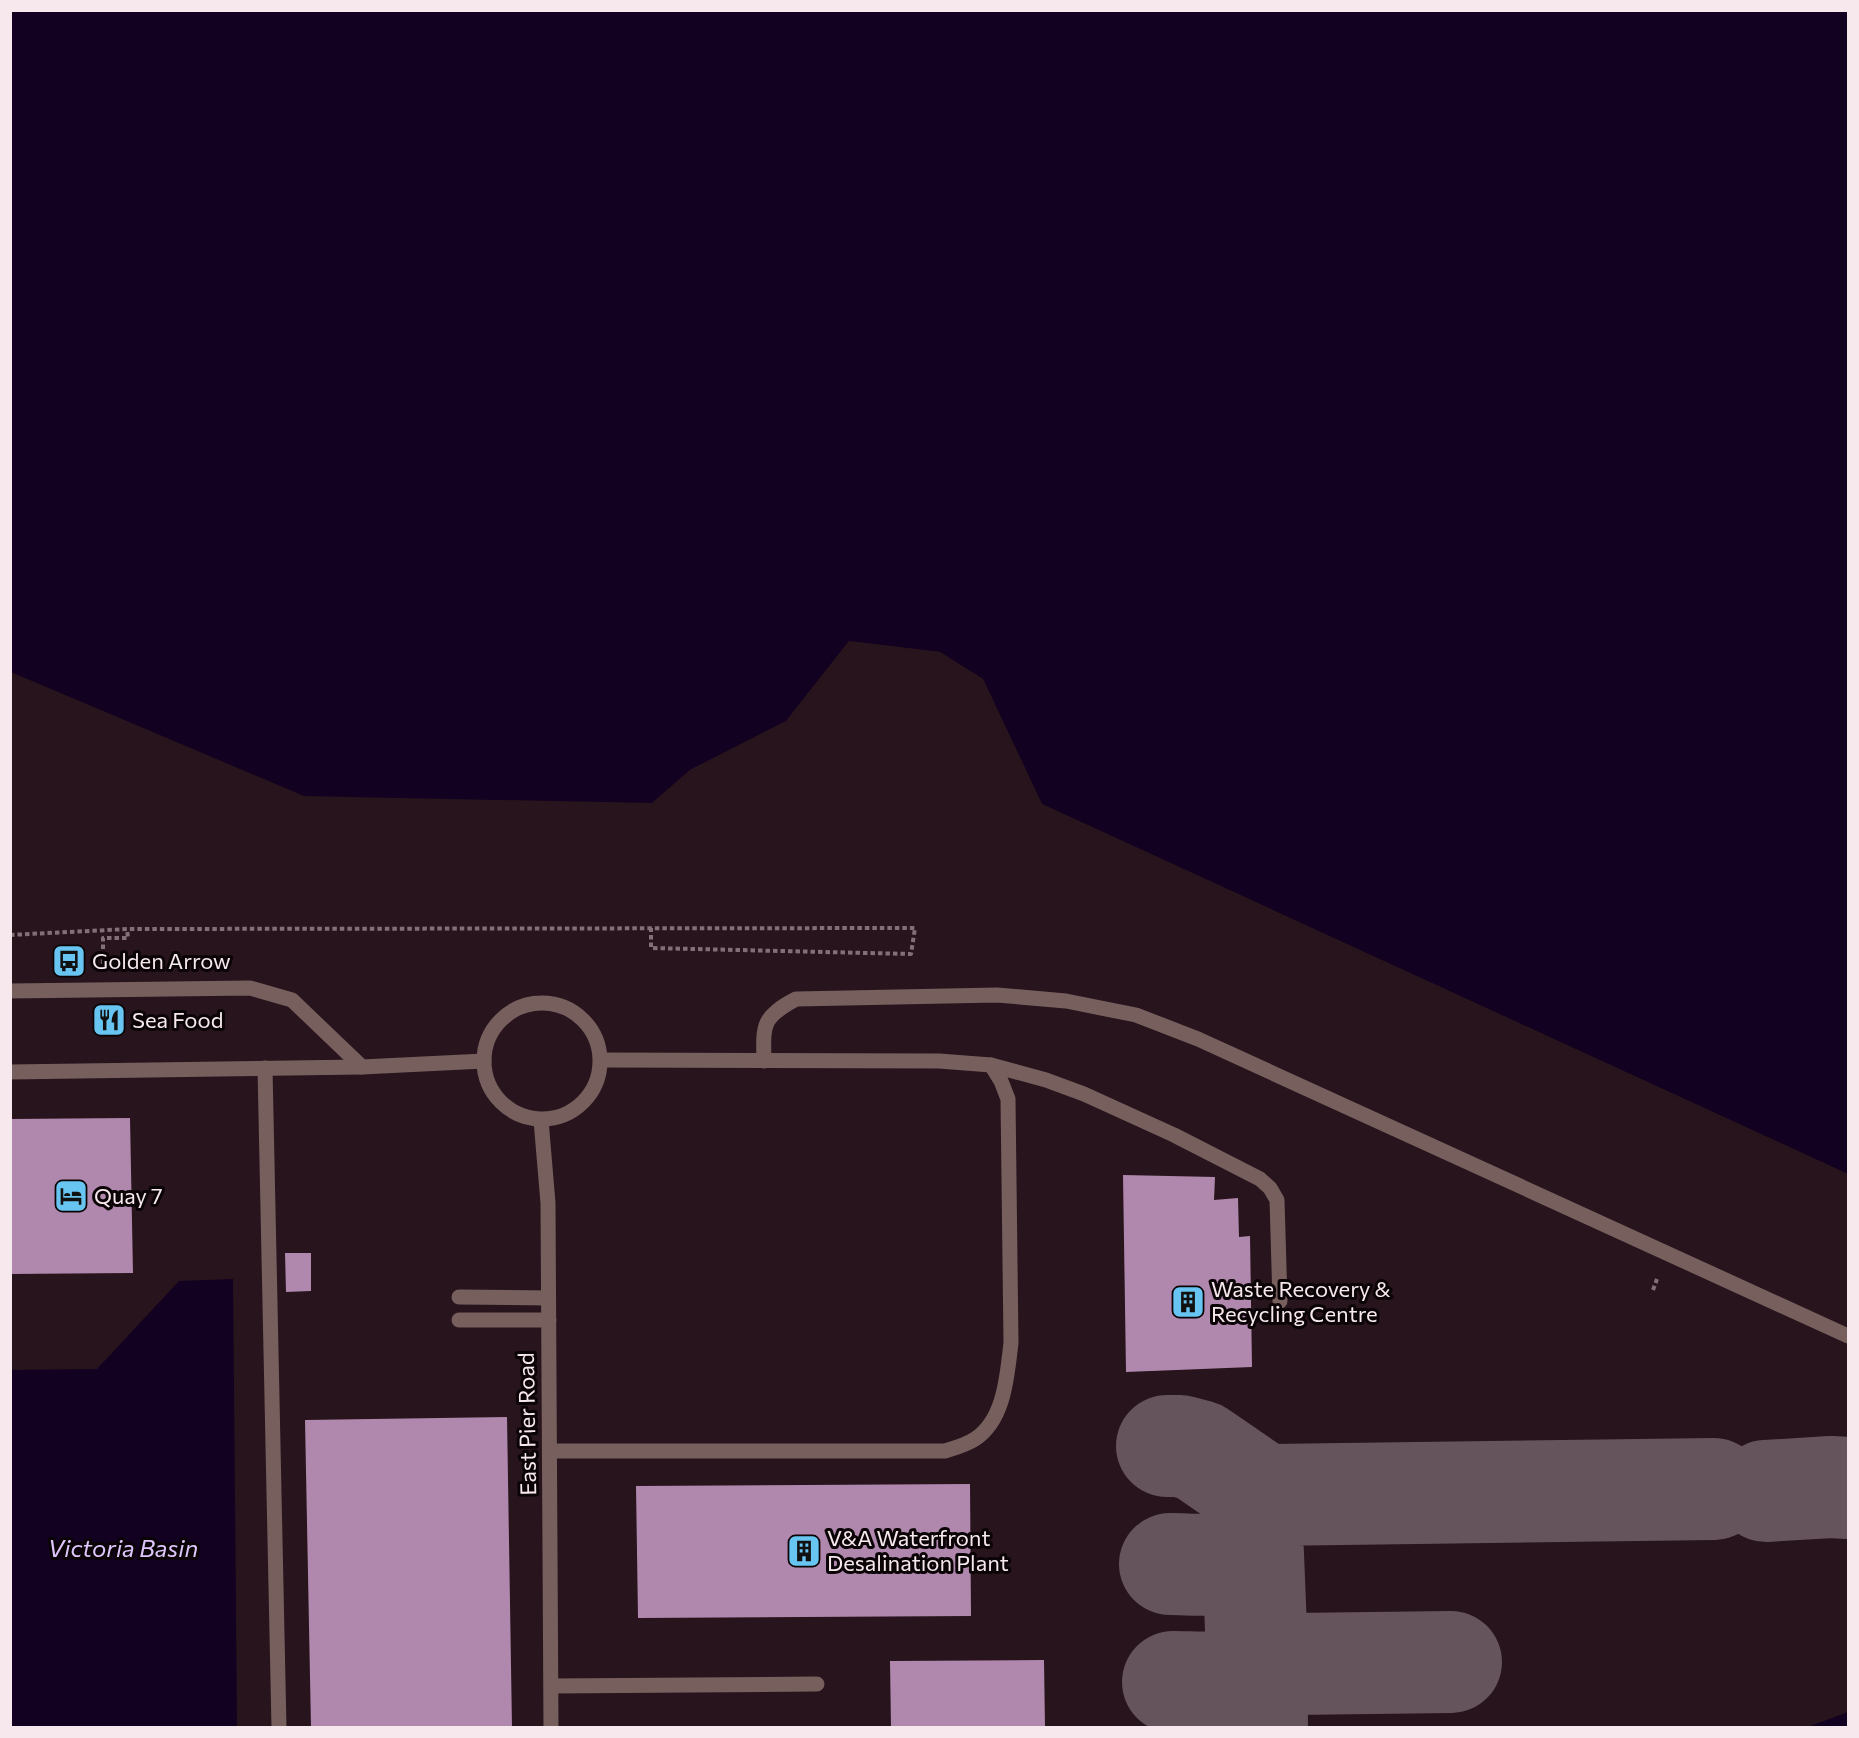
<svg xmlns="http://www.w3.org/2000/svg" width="1859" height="1738" font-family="Commissioner,sans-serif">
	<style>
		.water { fill: #120121 }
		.pier { fill: #27141c }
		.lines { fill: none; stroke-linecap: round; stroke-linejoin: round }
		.taxiway { stroke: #66545c; stroke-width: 102 }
		.building { fill: #b188ad }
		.path { stroke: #817077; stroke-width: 4; stroke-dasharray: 4.5 3; stroke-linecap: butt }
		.service { stroke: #775f5e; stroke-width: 15 }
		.minor { stroke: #775f5e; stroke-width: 15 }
		.labels { text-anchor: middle; stroke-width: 6; stroke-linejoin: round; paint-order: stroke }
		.poi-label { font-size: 22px; fill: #f6e8ed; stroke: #0b0406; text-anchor: start }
		.street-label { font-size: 22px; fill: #f6e8ed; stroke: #0b0406 }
		.water-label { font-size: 24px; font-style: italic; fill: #dec6fd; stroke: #0b0406 }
	</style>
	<rect width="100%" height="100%" fill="#27141c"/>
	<g class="water">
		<polygon points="10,11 1848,11 1848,1174 1042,804 983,679 940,652 849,641 786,721 690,770 652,803 304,796 11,672"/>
		<polygon points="233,1279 237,1727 11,1727 11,1370 97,1369 179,1281"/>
		<polygon points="1848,1712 1848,1727 1808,1727"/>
	</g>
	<polygon class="pier" points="849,641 940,652 983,679 1042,804 1848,1174 1848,1177 1040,807 980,681 939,655 850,644 787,724 692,772 652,806 652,803 690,770 786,721"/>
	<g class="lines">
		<g class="taxiway">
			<polyline points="1167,1446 1180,1446 1199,1451 1263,1495"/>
			<polyline points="1766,1491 1831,1487 1848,1488"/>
			<path d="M1170,1564C1205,1564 1239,1573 1251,1531"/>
			<path d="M1256,1629C1261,1649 1271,1660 1292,1664L1451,1662"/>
			<path d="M1173,1682C1209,1682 1242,1690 1256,1649"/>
			<polyline points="1257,1728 1256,1629 1251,1505 1256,1498 1263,1495 1714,1489"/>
		</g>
	</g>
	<g class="building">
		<polygon points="130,1118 133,1273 10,1274 10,1119"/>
		<polygon points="1123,1175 1215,1177 1214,1200 1238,1198 1239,1237 1250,1236 1252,1367 1126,1372"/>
		<polygon points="285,1253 311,1253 311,1291 286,1292"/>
		<polygon points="507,1417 512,1728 311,1728 305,1420"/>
		<polygon points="970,1484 971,1616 638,1618 636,1486"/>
		<polygon points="1044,1660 1045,1728 891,1728 890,1661"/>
	</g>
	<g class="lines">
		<g class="path">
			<polyline points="10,935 127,929 915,928 911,954 651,948 651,928"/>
			<polyline points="103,964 103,938 128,938 127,929"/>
			<polyline points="1653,1290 1657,1279"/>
		</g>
		<g class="service">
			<polyline points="10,991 250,988 292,1000 362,1067"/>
			<polyline points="601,1060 939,1061 991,1065 1046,1080 1084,1094 1174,1135 1260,1179 1270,1188 1277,1200 1280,1301"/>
			<path d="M764,1061C763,1025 762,1017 796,999L997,995L1066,1001L1136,1015L1198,1039L1848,1336"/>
			<polyline points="265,1068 279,1728"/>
			<polyline points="459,1297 548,1298"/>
			<polyline points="459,1320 549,1320"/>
			<path d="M551,1451H945C955,1448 966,1445 975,1439C1005,1419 1007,1375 1011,1343L1008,1099L1001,1081L991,1065"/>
			<polyline points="552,1686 817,1684"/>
		</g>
		<g class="minor">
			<circle cx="542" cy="1061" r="58"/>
			<polyline points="10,1072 362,1067 484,1061"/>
			<polyline points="541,1120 548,1203 551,1728"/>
		</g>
	</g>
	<defs>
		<g id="bus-square" transform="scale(1.725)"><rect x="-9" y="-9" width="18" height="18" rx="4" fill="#68c4f0" stroke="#0b0406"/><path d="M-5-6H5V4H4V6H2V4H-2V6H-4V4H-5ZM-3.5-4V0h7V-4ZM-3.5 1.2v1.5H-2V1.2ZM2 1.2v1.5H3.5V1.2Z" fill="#111"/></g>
		<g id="restaurant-square" transform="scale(1.725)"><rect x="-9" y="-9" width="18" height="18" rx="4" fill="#68c4f0" stroke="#0b0406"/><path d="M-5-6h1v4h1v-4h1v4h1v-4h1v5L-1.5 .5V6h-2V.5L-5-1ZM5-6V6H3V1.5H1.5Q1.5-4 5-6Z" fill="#111"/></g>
		<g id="hotel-square" transform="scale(1.725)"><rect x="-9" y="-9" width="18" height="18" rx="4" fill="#68c4f0" stroke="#0b0406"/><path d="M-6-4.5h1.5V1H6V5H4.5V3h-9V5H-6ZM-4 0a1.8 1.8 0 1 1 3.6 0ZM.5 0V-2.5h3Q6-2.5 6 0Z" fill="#111"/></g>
		<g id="building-square" transform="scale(1.725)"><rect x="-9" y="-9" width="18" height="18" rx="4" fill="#68c4f0" stroke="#0b0406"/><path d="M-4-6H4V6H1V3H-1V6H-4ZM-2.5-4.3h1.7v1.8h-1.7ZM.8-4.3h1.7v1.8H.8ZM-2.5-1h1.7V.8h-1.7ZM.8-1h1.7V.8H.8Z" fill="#111"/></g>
	</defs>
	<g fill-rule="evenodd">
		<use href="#bus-square" x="69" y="961"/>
		<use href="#restaurant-square" x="109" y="1020"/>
		<use href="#hotel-square" x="71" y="1196"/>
		<use href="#building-square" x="1188" y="1302"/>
		<use href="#building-square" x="804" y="1551"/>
	</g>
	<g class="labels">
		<g class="poi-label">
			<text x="92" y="969">Golden Arrow</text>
			<text x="132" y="1028">Sea Food</text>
			<text x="94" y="1204">Quay 7</text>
			<text x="1211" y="1297">Waste Recovery &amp;<tspan x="1211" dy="25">Recycling Centre</tspan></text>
			<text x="827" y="1546">V&amp;A Waterfront<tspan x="827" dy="25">Desalination Plant</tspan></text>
		</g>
		<g class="street-label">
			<text transform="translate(527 1424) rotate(-91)" y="8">East Pier Road</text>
		</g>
		<g class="water-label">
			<text x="123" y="1557">Victoria Basin</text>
		</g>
	</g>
	<rect width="1859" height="1738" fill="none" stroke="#f6e8ed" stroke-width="24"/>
</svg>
